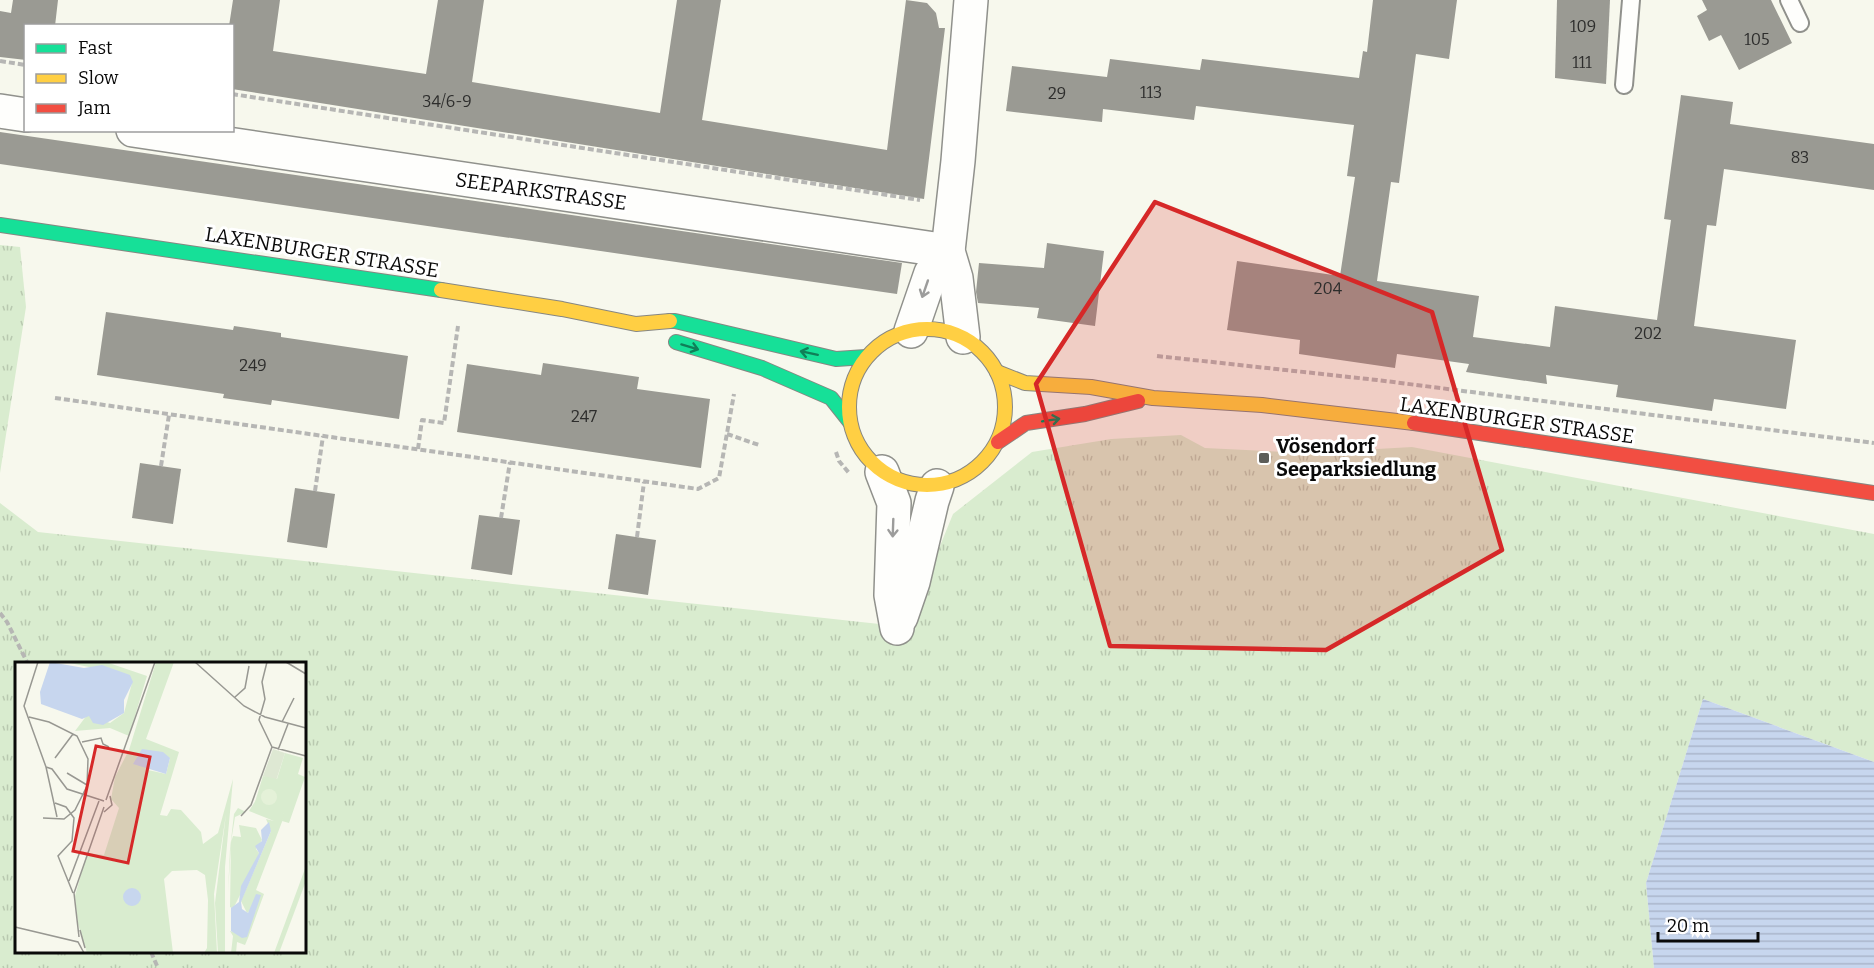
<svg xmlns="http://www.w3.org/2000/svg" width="1874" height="968" font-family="Bitter,serif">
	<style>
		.grass { fill: url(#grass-tufts); fill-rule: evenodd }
		.water { fill: url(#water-rules) }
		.building { fill: #9a9a93 }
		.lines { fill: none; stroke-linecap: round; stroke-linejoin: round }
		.lane-casing { stroke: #90918c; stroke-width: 20 }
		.street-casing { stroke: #90918c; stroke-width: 36 }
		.fast-casing { stroke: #878782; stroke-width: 16 }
		.slow-casing { stroke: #878782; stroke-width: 16 }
		.jam-casing { stroke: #878782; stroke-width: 16 }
		.path { stroke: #b6b6b4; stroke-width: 4; stroke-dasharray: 6 3; stroke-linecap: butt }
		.lane { stroke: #fefefc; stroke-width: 16 }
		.street { stroke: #fefefc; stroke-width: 33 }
		.fast { stroke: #16e098; stroke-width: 14 }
		.slow { stroke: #ffcf43; stroke-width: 14 }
		.jam { stroke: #f24e42; stroke-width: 14 }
		.oneway { stroke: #9c9c9b }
		.oneway2 { stroke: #107f58 }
		.marked { fill: #d62828; fill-opacity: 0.2; stroke: #d62828; stroke-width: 4.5; stroke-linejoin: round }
		.poi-dot { fill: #5c5d59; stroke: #fff; stroke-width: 2 }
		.labels { text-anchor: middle; stroke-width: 6; stroke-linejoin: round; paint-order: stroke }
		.number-label { font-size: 16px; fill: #2d2d2c }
		.street-label { font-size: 20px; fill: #090909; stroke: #fff }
		.poi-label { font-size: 20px; font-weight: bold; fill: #090909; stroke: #fff; text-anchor: start }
		.inset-road { fill: none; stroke: #989892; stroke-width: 1.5 }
		.view { fill: #d62828; fill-opacity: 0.15; stroke: #d62828; stroke-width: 3 }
		.inset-edge { fill: none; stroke: #090909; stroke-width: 3 }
	</style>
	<defs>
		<pattern id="grass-tufts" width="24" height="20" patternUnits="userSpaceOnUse" patternTransform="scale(1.5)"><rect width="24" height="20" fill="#d9eccf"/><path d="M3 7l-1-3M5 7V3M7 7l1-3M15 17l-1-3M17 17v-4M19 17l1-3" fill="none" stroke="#b9c9b0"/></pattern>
		<pattern id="water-rules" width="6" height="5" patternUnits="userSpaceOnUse" patternTransform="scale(1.5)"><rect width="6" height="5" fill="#c7d6ee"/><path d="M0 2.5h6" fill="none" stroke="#aab6cb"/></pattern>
	</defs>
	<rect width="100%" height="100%" fill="#f7f8ed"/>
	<g class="grass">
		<polygon points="0,245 20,247 26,307 0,473"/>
		<path d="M1181,435L1205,448L1306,453L1412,447L1874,534V762L1703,699L1646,883L1654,968H0V503L38,532L907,627L953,514L1032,452L1111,439ZM16,664H304V952H16Z"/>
	</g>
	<polygon class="water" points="1703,699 1874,762 1874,968 1654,968 1646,883"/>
	<g class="building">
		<polygon points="13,0 58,0 55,26 26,26 26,60 0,57 0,11 11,13"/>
		<polygon points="233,0 280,0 273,51 426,74 438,0 484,0 472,82 660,113 677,0 721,0 702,120 887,150 906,0 927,3 936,13 939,28 945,28 924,199 232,89 232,26 229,26"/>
		<polygon points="1373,0 1457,0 1449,59 1416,54 1399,183 1391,182 1377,281 1479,296 1473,337 1550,347 1555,306 1657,320 1671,220 1664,219 1681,95 1733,102 1730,124 1874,144 1874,190 1724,169 1716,226 1707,225 1694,326 1796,340 1786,409 1714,399 1712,411 1616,397 1618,385 1546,375 1547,384 1466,372 1469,364 1397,354 1395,368 1299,354 1300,340 1227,330 1237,261 1340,276 1355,177 1347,176 1354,125 1196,106 1194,120 1103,109 1102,122 1006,111 1012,66 1107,77 1110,59 1200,70 1202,59 1359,78 1363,51 1367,52"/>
		<polygon points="1557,0 1610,0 1606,84 1555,78"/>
		<polygon points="1702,0 1771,0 1792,43 1739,70 1721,35 1709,41 1697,16 1707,10"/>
		<polygon points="0,132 902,263 897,294 0,164"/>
		<polygon points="1047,243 1104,251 1095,326 1037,318 1039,308 978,303 976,292 979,263 1044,268"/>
		<polygon points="106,312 233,330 234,326 281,333 281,337 408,356 399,419 272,400 271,405 223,398 224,394 97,375"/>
		<polygon points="543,363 639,377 637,389 710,399 701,468 457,432 467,364 541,375"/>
		<polygon points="140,463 181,469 173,524 132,518"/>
		<polygon points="295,488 335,494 327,548 287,542"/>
		<polygon points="479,515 520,520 512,575 471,569"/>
		<polygon points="616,534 656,540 648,595 608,589"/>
	</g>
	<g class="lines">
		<g class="lane-casing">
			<g id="lane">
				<polyline points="1789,0 1800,23"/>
				<polyline points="1624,85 1631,0"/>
			</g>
		</g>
		<g class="street-casing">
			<g id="street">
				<polyline points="0,111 26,115"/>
				<polyline points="133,130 948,251"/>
				<polyline points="911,331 931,273 948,251"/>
				<polyline points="963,337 956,278 948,251 958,161 971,0"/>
				<polyline points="882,472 894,503 891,595 897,628"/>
				<polyline points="901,617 913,582 932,501 937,486"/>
			</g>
		</g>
		<g class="fast-casing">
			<g id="fast">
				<polyline points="0,225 441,290"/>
				<polyline points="670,321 675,321 836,359 866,357"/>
				<polyline points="676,342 762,368 831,398 850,422"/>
			</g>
		</g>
		<g class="slow-casing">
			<g id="slow">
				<polyline points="441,290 562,309 636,324 670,321"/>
				<circle cx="927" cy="407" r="78"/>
				<polyline points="997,372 1025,383 1091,387 1153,398 1262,405 1414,423"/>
			</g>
		</g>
		<g class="jam-casing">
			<g id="jam">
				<polyline points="1414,423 1874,493"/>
				<polyline points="998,442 1026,423 1085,414 1138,401"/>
			</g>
		</g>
		<g class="path">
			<polyline points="0,61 26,65"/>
			<polyline points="232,94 920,200"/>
			<polyline points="1157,356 1377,380 1874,443"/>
			<polyline points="55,398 698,489 719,478 734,394"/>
			<polyline points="727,434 759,445"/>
			<polyline points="418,449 422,420 444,423 458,326"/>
			<polyline points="836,452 839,461 849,473"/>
			<polyline points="161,466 169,415"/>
			<polyline points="315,491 323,436"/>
			<polyline points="501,518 510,462"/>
			<polyline points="637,537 644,482"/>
			<polyline points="0,613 7,622 28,664"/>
			<polyline points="151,952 158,968"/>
		</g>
		<use href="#lane" class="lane"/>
		<use href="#street" class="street"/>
		<use href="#fast" class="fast"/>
		<use href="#slow" class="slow"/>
		<use href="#jam" class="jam"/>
	</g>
	<defs><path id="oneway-shaft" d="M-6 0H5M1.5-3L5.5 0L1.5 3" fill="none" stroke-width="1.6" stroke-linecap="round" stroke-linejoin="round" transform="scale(1.5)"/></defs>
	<g class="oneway">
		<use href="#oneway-shaft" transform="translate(925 289) rotate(109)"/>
		<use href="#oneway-shaft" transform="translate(893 528) rotate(92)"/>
	</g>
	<g class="oneway2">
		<use href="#oneway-shaft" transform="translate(690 347) rotate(17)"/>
		<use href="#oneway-shaft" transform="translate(809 353) rotate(-168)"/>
		<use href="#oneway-shaft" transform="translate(1051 420) rotate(-9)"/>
	</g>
	<path class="marked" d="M1155,202L1432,312L1502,550L1326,650L1110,646L1036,384Z"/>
	<rect class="poi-dot" x="1258" y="452" width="12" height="12" rx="3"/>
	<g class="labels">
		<g class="number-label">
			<text x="1583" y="32">109</text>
			<text x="1757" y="45">105</text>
			<text x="1582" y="68">111</text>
			<text x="1151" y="98">113</text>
			<text x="1057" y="99">29</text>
			<text x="447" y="107">34/6-9</text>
			<text x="1800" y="163">83</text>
			<text x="1328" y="294">204</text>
			<text x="1648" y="339">202</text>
			<text x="253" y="371">249</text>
			<text x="584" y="422">247</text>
		</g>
		<g class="street-label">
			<text transform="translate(541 191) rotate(8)" y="7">SEEPARKSTRASSE</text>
			<text transform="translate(322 252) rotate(9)" y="7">LAXENBURGER STRASSE</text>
			<text transform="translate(1517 420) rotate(8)" y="7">LAXENBURGER STRASSE</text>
		</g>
		<g class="poi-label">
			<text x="1276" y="453">Vösendorf<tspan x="1276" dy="23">Seeparksiedlung</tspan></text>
		</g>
	</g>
	<g transform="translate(15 662)">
		<rect width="291" height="291" fill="#f7f8ed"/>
		<path d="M141,0H159L131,77L164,90L145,153L152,154L156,147L166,148L186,170L188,182L203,171L218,117L210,205V291H203L200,241L211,152L199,232L202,291H189L192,286L193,238L190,213L182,208L157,209L149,217L158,291H72L63,262L60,234L72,191L89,193L104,146L96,137L100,115L114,88ZM155,96L151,112L133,108ZM241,138L270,152L241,228L249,232L233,276L230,283L222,280L221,291H216L218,274L215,269L225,272L241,248L239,245L232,251L226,239L256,169L251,157L259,159L234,149ZM223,146L231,150L220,155L216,180L218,174L226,175L224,163L241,166L247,178L241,187L244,191L241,201L218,247L215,245L216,183L213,231L215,187L219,152ZM291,204V219L264,291H259Z" fill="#d9eccf" fill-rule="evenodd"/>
		<path d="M258,87L270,91L261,119L248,114Z" fill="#dee8d3"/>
		<path d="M50,0H91L132,14L114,74L95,66L60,69L72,53L95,61L109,51L117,21L112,13ZM270,91L288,96L283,112L290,115L274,161L267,159L269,152L240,140L248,114L262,117Z" fill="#d9eccf"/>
		<path d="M246 135a8 8 0 1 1 16 0a8 8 0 1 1-16 0Z" fill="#e4f1d8"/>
		<path d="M35,0L69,6L87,3L115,13L118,20L109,38V51L88,63L78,61L74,54L67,57L26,42L25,30ZM127,87L148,90L155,96L151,112L118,102ZM254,160L256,169L226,240L227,247L233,251L241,232L246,233L232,275L227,276L216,269V246L224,240L226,224L244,191L240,184L247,179L246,168ZM108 235a9 9 0 1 1 18 0a9 9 0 1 1-18 0Z" fill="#c7d6ee"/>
		<path class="inset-road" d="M23,0L9,44L31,105L42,155M180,0L229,44L250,55L291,66M271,0L291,12M220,35L230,26L234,4M14,55L34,60L62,74L73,97L72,124L60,148L49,157L28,156M267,60L279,36M67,80L86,76L88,82L94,85M257,85L291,94M263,88L273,62M40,96L58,72M31,105L37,107L52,127L89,139M52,111L72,123M91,138L140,0M40,141L51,145L59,156L57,179L43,194L58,231M89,150L97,143L95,134M226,154L236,143L257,85L244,58L250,37L247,20L252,0M54,219L84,139M0,265L63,280L69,291M65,268L70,286M64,275L59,231L89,145"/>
		<path class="view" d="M81,84L135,95L113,201L58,189Z"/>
		<rect width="291" height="291" class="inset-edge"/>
	</g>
	<rect x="24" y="24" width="210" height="108" fill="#ffffff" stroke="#9d9d9d" stroke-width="1.5"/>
	<rect x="36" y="44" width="30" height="9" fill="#16e098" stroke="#9d9d9d" stroke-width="1.5"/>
	<text x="78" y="54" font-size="18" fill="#090909">Fast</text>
	<rect x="36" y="74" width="30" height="9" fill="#ffcf43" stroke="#9d9d9d" stroke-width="1.5"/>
	<text x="78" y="84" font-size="18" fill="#090909">Slow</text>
	<rect x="36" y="104" width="30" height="9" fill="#f24e42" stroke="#9d9d9d" stroke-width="1.5"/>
	<text x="78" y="114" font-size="18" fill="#090909">Jam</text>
	<path d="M1658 932v9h100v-9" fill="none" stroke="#090909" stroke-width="3"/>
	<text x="1667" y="932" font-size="18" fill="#090909" stroke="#ffffff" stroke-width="4.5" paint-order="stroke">20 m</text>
</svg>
